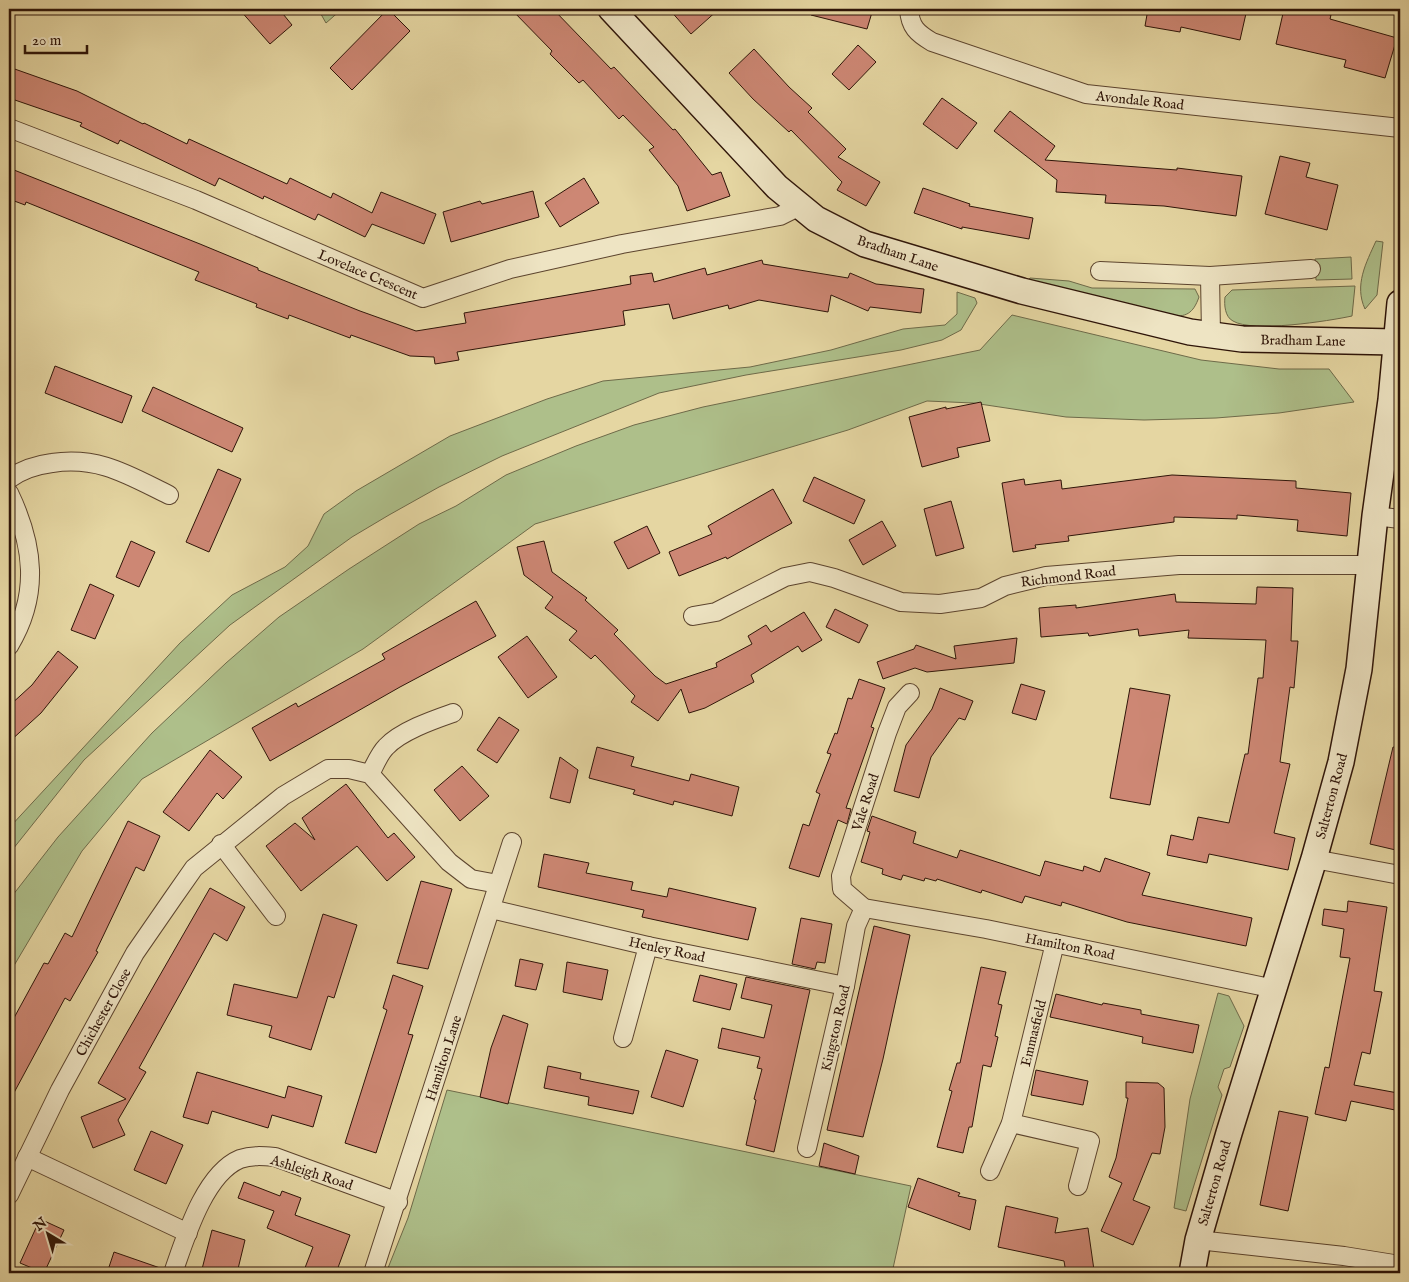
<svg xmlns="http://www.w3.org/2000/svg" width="1409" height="1282" font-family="'IM FELL English',serif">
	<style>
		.green { fill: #aebf8a; stroke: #6e6a49 }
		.building { fill: #cd8774; stroke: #2e1408 }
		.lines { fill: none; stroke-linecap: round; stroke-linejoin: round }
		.street-casing { stroke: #5c442e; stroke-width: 20 }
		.secondary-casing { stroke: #2e1408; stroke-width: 28 }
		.street { stroke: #eee4c3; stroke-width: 18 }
		.secondary { stroke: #eee4c3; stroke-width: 25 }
		.labels { text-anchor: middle; stroke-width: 4; stroke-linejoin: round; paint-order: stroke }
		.street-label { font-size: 14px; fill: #2e1408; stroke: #eee4c3 }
	</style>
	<rect width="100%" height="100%" fill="#e5d6a2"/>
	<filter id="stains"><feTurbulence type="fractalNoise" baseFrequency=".004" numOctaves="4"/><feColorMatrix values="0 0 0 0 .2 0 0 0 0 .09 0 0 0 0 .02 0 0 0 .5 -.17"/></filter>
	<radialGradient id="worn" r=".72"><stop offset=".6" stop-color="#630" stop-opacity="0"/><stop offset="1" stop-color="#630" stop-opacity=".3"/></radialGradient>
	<g class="green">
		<polygon points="318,9 342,9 326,23"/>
		<path d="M1376,241L1383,242L1377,295L1365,309C1354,285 1366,263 1376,241Z"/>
		<polygon points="1351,257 1352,279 1316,280 1315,259"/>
		<path d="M1030,278L1069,281L1092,288L1195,289L1199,297C1193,314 1186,317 1170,316L1028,280Z"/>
		<path d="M1355,286L1352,316C1329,321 1252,333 1233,321C1225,317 1224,305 1225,297L1232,290Z"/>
		<polygon points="957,292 975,298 977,303 961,330 942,340 901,350 746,375 659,393 502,456 439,487 389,515 352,537 230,625 84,760 9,854 9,828 180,643 232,595 285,567 308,546 324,514 356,491 450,436 547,399 603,381 750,367 831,350 903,329 945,325 957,314"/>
		<polygon points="1012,315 1201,360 1279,369 1329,369 1354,402 1279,413 1216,418 1144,420 1066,417 973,403 927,401 848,430 535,524 363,649 142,779 82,851 9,974 9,900 58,837 152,733 226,663 279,617 349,569 419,524 456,506 506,475 576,446 634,425 703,407 980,350"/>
		<polygon points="1218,993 1229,996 1244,1026 1230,1067 1224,1069 1218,1087 1222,1095 1186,1211 1174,1208 1190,1099"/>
		<polygon points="447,1090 911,1186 892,1273 386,1273 408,1218"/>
	</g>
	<g class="building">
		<polygon points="239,9 279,9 292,25 270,44"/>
		<polygon points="388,9 410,31 352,90 330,68"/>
		<polygon points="511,9 553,9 611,69 614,67 673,130 675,129 712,175 721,172 730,196 687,211 678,186 649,150 654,147 623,115 619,119 583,80 579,83 550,54 552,51"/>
		<polygon points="669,9 719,9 691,34"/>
		<polygon points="812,9 873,9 867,29 811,15"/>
		<polygon points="1148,9 1247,9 1240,40 1181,27 1180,32 1145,26"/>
		<polygon points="1284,9 1303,9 1331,15 1330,19 1397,38 1385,78 1344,67 1346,60 1276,44"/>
		<polygon points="858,45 876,62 849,90 832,74"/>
		<polygon points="754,49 789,87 812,108 808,112 846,149 838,157 880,182 866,206 837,190 842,182 791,130 789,132 753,99 729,73"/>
		<polygon points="9,67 77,91 143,124 144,123 187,144 189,139 287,184 290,178 331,198 333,193 372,213 381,192 436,214 424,244 372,224 365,237 318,214 315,220 264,196 263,199 219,178 215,186 120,140 118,144 80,126 82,123 9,98"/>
		<polygon points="942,98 977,123 957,149 923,124"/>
		<polygon points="1010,111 1055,146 1045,160 1177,170 1177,168 1242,176 1236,216 1164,206 1105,203 1106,195 1056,192 1057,180 994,131"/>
		<polygon points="1280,156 1310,163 1306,177 1338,185 1327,230 1265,214"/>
		<polygon points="9,168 200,244 258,268 258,270 360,311 416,331 466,323 464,313 631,284 630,276 652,273 654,282 705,268 707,275 762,260 763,264 848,278 850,273 876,284 924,289 921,313 870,307 868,311 831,295 828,312 759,300 729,309 728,305 673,319 669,304 623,311 625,325 457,352 459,360 435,364 434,357 410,356 351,335 350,338 289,315 288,319 256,307 257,304 195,280 199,272 26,202 25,205 9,199"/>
		<polygon points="584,178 599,203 560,227 545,203"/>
		<polygon points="923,188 970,204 969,206 1033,218 1029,239 962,227 962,229 914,213"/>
		<polygon points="533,191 539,217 451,242 443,212 480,201 482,204"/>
		<polygon points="55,366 132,396 122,423 45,393"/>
		<polygon points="153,387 243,428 232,452 142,411"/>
		<polygon points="981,402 990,441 957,448 959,457 922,467 909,417 946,407 946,409"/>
		<polygon points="218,469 241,479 209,552 186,542"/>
		<polygon points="1172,475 1296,481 1296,488 1351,493 1347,536 1297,531 1298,520 1237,515 1237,519 1174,517 1174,522 1068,536 1069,541 1035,545 1036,548 1013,552 1002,483 1024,479 1025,485 1061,480 1062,489"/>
		<polygon points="814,477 865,500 854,524 803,501"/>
		<polygon points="773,489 792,523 727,559 726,557 679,576 669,552 712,534 708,526"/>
		<polygon points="951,501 964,548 936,556 924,509"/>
		<polygon points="882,521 896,546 863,565 849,540"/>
		<polygon points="647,526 660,553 628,569 614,542"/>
		<polygon points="131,541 155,552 139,587 116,577"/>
		<polygon points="544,541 552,572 587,598 585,600 618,630 614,634 655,676 666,684 717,667 716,663 752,644 748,636 766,625 771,632 804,612 822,640 802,652 798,646 751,675 754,682 705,708 689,713 681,689 658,721 631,702 635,696 595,655 591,659 569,640 577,631 545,608 553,597 524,575 517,547"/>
		<polygon points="90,584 114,595 95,639 71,630"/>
		<polygon points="1257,587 1293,588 1291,641 1298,641 1294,688 1290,687 1280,762 1290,764 1274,833 1295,838 1288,870 1209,854 1207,863 1167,855 1171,835 1193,840 1198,817 1229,823 1245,754 1248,754 1258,678 1263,678 1266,640 1188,638 1189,630 1139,636 1138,629 1089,636 1088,633 1041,637 1039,608 1076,605 1076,608 1175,594 1176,602 1256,604"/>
		<polygon points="476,601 496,636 400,687 270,761 252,728 296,703 298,707 385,659 382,654"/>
		<polygon points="835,609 868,625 859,643 826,627"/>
		<polygon points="527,636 557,677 528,698 498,657"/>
		<polygon points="1017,638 1014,663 927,672 915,668 883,679 877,662 914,649 916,645 956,659 954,646"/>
		<polygon points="58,651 78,667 41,713 9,742 9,706 32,685"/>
		<polygon points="859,679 885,688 871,727 874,728 846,808 851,809 847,824 838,820 819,877 789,868 803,824 809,826 820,794 816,792 831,754 827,753 835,733 837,734 848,698 852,699"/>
		<polygon points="1021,684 1045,691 1036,720 1012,713"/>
		<polygon points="940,688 973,701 965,720 959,718 931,757 919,798 894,791 906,745 932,709"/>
		<polygon points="1130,688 1170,695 1150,805 1110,798"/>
		<polygon points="499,717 519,730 497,763 477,750"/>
		<polygon points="597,747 634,757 631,766 689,781 691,774 739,787 732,816 674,801 673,805 633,794 635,790 589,778"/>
		<polygon points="1393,747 1400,748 1400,851 1370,844"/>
		<polygon points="210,750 242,777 223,799 217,793 189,831 163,812"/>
		<polygon points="560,757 578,770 570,803 550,798"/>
		<polygon points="462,766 489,796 460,821 434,790"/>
		<polygon points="346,784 388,838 394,833 415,857 387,881 357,846 301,891 266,846 295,823 315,840 302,818"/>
		<polygon points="872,816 916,832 913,843 957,858 960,850 1040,876 1045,861 1083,871 1084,866 1100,872 1105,858 1150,873 1142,895 1252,918 1246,946 1127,922 1062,902 1061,906 1025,896 1022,903 982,890 981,893 937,879 936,881 925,878 924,881 903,875 901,880 891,877 882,874 883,869 861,862 870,832 867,831"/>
		<polygon points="128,821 160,836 144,871 136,867 96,951 98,952 70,1001 65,998 9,1102 9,1027 44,963 48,964 65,933 72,937"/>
		<polygon points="544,854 589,863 586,873 633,882 631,890 667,897 669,888 756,908 748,940 642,917 644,910 538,887"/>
		<polygon points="421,881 452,889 428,969 397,963"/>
		<polygon points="210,888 245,907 227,941 214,933 139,1068 146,1072 118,1120 125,1135 93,1148 81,1117 126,1099 98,1083"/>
		<polygon points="1348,901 1387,907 1374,991 1382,992 1370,1054 1362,1052 1354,1085 1398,1093 1395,1110 1351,1101 1346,1121 1315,1114 1325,1067 1329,1068 1350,958 1340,957 1344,929 1322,925 1324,909 1347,912"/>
		<polygon points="323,914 357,925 334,998 328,996 311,1050 269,1037 272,1026 227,1015 234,984 297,998"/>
		<polygon points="801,918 832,924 825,963 817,962 815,969 792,964"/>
		<polygon points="874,926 910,935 883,1059 863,1137 827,1130"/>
		<polygon points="520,959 543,964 536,990 515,986"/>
		<polygon points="567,962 608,970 602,1000 563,992"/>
		<polygon points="981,967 1006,972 998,1004 1002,1005 995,1036 998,1037 991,1067 983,1065 972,1127 969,1127 963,1153 937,1147 952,1091 949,1090 957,1063 960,1063"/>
		<polygon points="393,975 423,986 408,1034 413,1035 376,1153 345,1143 387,1010 383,1008"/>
		<polygon points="700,975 737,984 730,1010 693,1001"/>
		<polygon points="746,977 810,990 774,1152 746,1145 756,1100 754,1099 762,1069 757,1068 760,1057 718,1048 722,1028 764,1038 772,1005 741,998"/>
		<polygon points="1056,994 1102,1005 1103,1003 1141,1010 1141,1014 1199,1025 1193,1053 1142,1043 1143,1037 1050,1017"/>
		<polygon points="503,1015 528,1024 508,1104 480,1097 491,1048"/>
		<polygon points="666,1050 698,1060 683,1107 651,1097"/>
		<polygon points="548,1066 581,1073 580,1079 639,1091 633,1114 588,1105 589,1097 544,1088"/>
		<polygon points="1036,1070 1088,1081 1083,1105 1031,1095"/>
		<polygon points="197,1072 285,1098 288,1086 322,1096 313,1127 272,1115 268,1128 212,1111 208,1124 183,1117"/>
		<polygon points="1126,1082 1158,1083 1164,1088 1165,1127 1160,1154 1152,1153 1133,1200 1150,1207 1133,1245 1101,1231 1122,1183 1109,1177 1116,1158 1128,1098 1126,1098"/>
		<polygon points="1279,1111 1308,1117 1288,1211 1260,1205"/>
		<polygon points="151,1131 183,1145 166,1184 134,1170"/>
		<polygon points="824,1143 859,1156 855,1174 819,1166"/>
		<polygon points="918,1178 960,1193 958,1196 976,1200 970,1230 908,1207"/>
		<polygon points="244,1182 280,1196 282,1191 301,1198 295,1215 350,1235 336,1273 303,1273 313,1247 267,1228 274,1211 238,1198"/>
		<polygon points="1006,1206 1058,1218 1055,1233 1088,1228 1094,1270 1066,1273 1064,1261 998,1247"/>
		<polygon points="40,1219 64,1230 44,1273 20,1263"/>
		<polygon points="212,1230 245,1240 237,1273 201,1273"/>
		<polygon points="114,1252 163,1269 163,1273 107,1273"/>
	</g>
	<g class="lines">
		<g class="street-casing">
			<g id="street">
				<path d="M909,9C910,27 917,33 932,42L1086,94L1400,128"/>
				<polyline points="9,128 196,200 423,298 510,269 622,244 780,216 798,207"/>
				<polyline points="1100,271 1210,276 1311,269"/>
				<polyline points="1210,276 1211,334"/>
				<path d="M9,479C21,470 36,465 52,463C99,456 128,475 169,495"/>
				<path d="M9,493C34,545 40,595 9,646"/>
				<polyline points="1375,516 1400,519"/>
				<polyline points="693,616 716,612 785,577 810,572 834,578 901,602 940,604 981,598 1005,586 1046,576 1179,565 1372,565"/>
				<polyline points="910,693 897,707 887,733 841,876 842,889 864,908 986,929 1275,989"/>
				<path d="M370,774C375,765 379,754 386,747C401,731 433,720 453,713"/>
				<polyline points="221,844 276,916"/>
				<polyline points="1314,859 1400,875"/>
				<polyline points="491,909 648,946 845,986"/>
				<polyline points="623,1038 648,946"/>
				<polyline points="1011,1123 1090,1141 1078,1186"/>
				<polyline points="807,1148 845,986 856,926 864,908"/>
				<polyline points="27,1157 188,1233"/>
				<polyline points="990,1171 1011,1123 1055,943"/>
				<polyline points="9,1195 60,1090 135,953 173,898 194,868 283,796 328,769 349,769 370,774 449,862 471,879 498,884"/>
				<polyline points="1198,1240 1344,1256 1400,1265"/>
				<path d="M173,1273C185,1239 204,1174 240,1159C252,1155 263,1156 275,1157L398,1202"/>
				<polyline points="373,1273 512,842"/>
			</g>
		</g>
		<g class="secondary-casing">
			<g id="secondary">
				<polyline points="611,9 777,187 816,219 865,244 1022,291 1190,332 1242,339 1396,342"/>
				<polyline points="1192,1273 1198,1240 1229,1133 1314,859 1341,762 1359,669 1375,516 1391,400 1400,303"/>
			</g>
		</g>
		<use href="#street" class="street"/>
		<use href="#secondary" class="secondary"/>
	</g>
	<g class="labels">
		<g class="street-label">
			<text transform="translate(1140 100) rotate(6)" y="5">Avondale Road</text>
			<text transform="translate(898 253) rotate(19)" y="5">Bradham Lane</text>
			<text transform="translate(368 274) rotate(23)" y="5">Lovelace Crescent</text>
			<text transform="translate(1303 340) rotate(1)" y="5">Bradham Lane</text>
			<text transform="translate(1068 576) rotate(-7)" y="5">Richmond Road</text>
			<text transform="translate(1331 796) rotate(-75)" y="5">Salterton Road</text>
			<text transform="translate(865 802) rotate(-72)" y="5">Vale Road</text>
			<text transform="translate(1070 946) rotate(11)" y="5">Hamilton Road</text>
			<text transform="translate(667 949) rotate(12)" y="5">Henley Road</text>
			<text transform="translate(103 1012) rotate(-61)" y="5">Chichester Close</text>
			<text transform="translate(835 1028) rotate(-77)" y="5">Kingston Road</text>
			<text transform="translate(1033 1033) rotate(-76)" y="5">Emmasfield</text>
			<text transform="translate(443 1058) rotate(-72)" y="5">Hamilton Lane</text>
			<text transform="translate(312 1172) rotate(18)" y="5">Ashleigh Road</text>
			<text transform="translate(1214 1183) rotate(-74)" y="5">Salterton Road</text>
		</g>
	</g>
	<rect width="1409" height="1282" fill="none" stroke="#e5d6a2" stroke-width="30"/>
	<rect x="10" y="10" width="1389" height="1262" fill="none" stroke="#2e1408" stroke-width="2.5"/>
	<rect x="15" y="15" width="1379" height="1252" fill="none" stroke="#2e1408"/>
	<g transform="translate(48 1234) rotate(322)" stroke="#eee4c3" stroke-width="4" paint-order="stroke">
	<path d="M0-4L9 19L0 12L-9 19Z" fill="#2e1408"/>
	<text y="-8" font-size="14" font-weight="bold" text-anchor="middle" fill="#2e1408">N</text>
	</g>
	<path d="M25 45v8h62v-8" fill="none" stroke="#2e1408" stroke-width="2.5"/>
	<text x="32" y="45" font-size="15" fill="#2e1408" stroke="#eee4c3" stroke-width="4" paint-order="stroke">20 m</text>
	<rect width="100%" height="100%" filter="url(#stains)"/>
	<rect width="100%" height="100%" fill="url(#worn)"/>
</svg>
